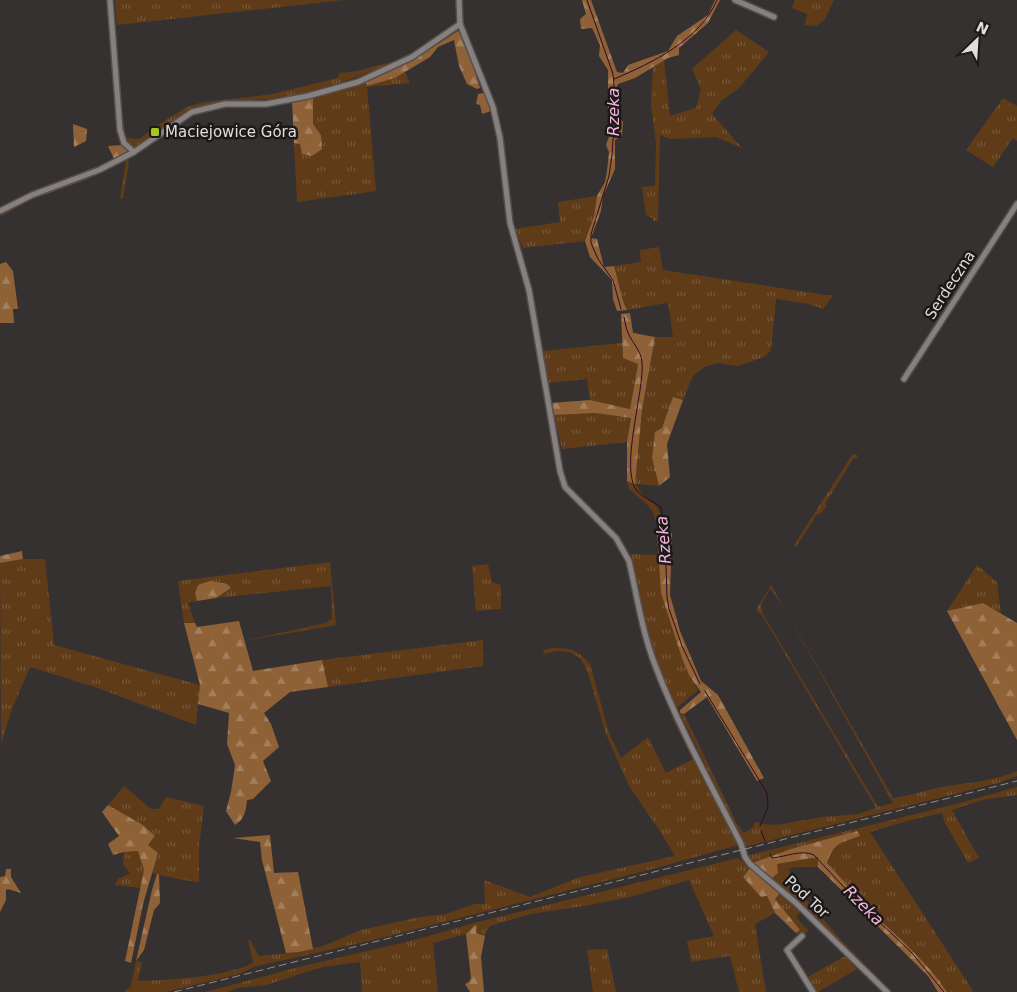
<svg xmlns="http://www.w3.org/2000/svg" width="1017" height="992" font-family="'DejaVu Sans',sans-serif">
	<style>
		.grass { fill: url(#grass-tufts); fill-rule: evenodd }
		.forest { fill: url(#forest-firs) }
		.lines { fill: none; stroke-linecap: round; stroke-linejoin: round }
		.stream { stroke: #350626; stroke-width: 1 }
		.minor-casing { stroke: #545050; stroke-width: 8 }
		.minor { stroke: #86807f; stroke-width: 5 }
		.rail { stroke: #8f8b8b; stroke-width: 1; stroke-dasharray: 8 4; stroke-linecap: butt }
		.poi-dot { fill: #a8c71e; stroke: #1c1919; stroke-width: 2 }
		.labels { text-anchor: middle; stroke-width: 5; stroke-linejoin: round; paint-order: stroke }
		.poi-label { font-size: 15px; fill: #e0dddc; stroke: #1c1919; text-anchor: start }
		.street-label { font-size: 15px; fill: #e0dddc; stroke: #1c1919 }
		.water-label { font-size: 16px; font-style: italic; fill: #f8b7dd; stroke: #1c1919 }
	</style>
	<defs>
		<pattern id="grass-tufts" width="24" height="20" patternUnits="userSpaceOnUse" patternTransform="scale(1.25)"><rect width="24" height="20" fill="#603b18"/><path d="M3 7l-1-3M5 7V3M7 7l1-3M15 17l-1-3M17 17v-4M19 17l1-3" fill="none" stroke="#765739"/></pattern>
		<pattern id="forest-firs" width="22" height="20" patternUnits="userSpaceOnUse" patternTransform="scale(1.25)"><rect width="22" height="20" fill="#8f6137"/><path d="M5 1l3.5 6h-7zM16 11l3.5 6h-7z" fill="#a47f5d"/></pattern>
	</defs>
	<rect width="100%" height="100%" fill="#363131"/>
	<g class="grass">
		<polygon points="115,0 344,0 117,25"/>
		<polygon points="795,0 834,0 825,19 817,26 805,25 807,14 792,8"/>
		<polygon points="736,30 769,52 739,88 721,101 712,114 742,148 716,137 670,139 660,135 658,221 654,221 652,218 646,215 642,187 655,186 656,143 651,105 653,67 664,60 670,116 696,108 701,89 692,69"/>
		<path d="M387,63L388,65C352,79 316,93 278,98C256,101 232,99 210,104C191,108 175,120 159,131L158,130L135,147H130L125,140L120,100L126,138L139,139L169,118L187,107L203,102L268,95L338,78L339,73L357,71Z"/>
		<polygon points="405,72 410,83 367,87 376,191 297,202 294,143 300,144 302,154 312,156 321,135 313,124 313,97 366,82 367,86 395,78"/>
		<polygon points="1003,98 1017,106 1017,141 1013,138 993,167 966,150"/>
		<polygon points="126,158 129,162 123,199 120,198 126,161 83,181 30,200 2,216 2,213 33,196"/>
		<polygon points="597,196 594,216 585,241 523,248 515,229 560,222 558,202"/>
		<path d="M659,247L663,270L833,296L823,309L809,304L776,299L771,350L764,357L738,366L718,363L704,367L693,376L683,400L673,398L652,458L659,486L636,484L642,494L657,507L665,523L657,532C656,506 646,505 629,489L627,481L635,483L642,410L655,337H673L669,307L667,303L627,310C620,297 619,281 614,266L641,262L640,250Z"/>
		<polygon points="622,343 623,358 638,364 630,409 590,400 587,379 549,383 543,351"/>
		<polygon points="595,413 631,418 627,442 562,449 554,415"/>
		<polygon points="856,454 858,457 853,459 825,504 827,506 820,514 817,514 796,547 794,545 852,455"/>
		<path d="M631,554L660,555L661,593L689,675L698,690L678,707L675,706C666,685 656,663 649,641C641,612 639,582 631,554Z"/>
		<polygon points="23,559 45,559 54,645 200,685 196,725 98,688 30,667 12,709 1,744 0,563"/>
		<polygon points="330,562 336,625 244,641 325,623 332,619 331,586 216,598 230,589 195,593 197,601 188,603 195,623 184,623 178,581"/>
		<polygon points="488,564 492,582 501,585 501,609 476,611 472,566"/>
		<polygon points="977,565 997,582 1001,613 983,603 947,611"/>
		<path d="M771,585L893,798C910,796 925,790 942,787C969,782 991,782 1017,771V776L998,783L744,847L739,834L680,713L684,714L737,824L744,833L752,828L755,822L770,825L782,824L822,817L858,814L876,808L762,615L756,610ZM770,588L783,606L893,803L878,807L763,614L761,605Z"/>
		<polygon points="483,640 483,666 328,687 322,660"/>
		<path d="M552,648L570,649L580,654L590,664L609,733L621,758L648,737L666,773L693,759L672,718L675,715L738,845L660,867L369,941L253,967L239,974L166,992H124L131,986L136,961L142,962L138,981C169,980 226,977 253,963L248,940H250L259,956L299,952L323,946L361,930L420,917L446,914L475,904H485L484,880L530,897L580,877L675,856L659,830L629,786L606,734L587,670L580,658L570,652L557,651L543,654L544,650Z"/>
		<polygon points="124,786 151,809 159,809 166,797 204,806 199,847 199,882 183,880 152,873 158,853 148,845 155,836 143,825 108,805"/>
		<path d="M1017,787V795L982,800L952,810L979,858L968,863L945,823L942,813L910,820L870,832L973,991L972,992H947C928,963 903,942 879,919C861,901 844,881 827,863C834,842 840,843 860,836L791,849L752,863L746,856L956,804Z"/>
		<polygon points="139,851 144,870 141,888 115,885 118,879 130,873 123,864 124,852"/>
		<polygon points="818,857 818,867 795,867 789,869 793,885 842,941 892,992 889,992 820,923 772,878 777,873 777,864"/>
		<polygon points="738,858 750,868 743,877 767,896 775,913 755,924 766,992 739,992 730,956 691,962 687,941 714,936 689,880 630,897 584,906 530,914 490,926 486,931 485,936 476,933 475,925 466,934 433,943 438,992 362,992 360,962 322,967 266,985 238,988 227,992 205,992 299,967 418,939 474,923"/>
		<polygon points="780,893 800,912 796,918 809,931 799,936 796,933 800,930 775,899"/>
		<polygon points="607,949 616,992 593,992 587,950"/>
		<polygon points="845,956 857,969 818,992 815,992 806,978"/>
	</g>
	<g class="forest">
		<path d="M582,0H591L617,72L623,73L628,65L668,51L677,36L708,15L715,0H720L708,23L679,48V55L668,58L635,78L618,84L615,90V112L623,122L622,136L615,140V169L603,196L601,211L591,238L597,239L604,267L614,266C619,281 620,297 627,310L617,311L613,299L612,280L590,257L585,241L594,216L597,196L605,182L607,171L609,152L606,145L613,126L608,116V70L599,56L600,45L592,28L581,29L580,19L586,14Z"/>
		<polygon points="458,31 466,42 480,88 477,89 467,84 459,66 454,40 438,47 430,57 395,78 367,86 366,82 413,60"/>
		<polygon points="484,93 491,111 482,114 480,105 476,104 478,94"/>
		<polygon points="313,97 313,124 321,135 322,149 312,156 302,154 300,144 294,143 292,101"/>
		<polygon points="73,124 87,129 86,141 74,147"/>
		<polygon points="122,145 128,152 114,159 108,146"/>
		<polygon points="6,262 13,271 18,309 13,309 14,323 0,323 0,264"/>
		<polygon points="630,313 633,333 655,337 642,410 635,484 627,481 627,442 631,418 595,413 554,415 551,403 590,400 630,409 638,364 623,358 621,314"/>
		<polygon points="673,397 683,400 667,444 670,477 659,486 652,458 655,432 662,428"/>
		<polygon points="665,523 672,534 670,595 680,631 701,681 718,695 764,778 757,781 707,697 684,714 680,713 680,710 701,692 689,675 682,658 661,593 657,532"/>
		<polygon points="22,551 23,559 0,563 0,556"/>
		<polygon points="210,581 227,584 231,588 216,598 197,601 195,593 198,585"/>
		<polygon points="983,603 1017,623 1017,740 947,611"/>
		<path d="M239,621L253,671L322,660L328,687L290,692L264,713L271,724L279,747L263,761L271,781L253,799L247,800C246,810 245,819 235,825L226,811L231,792L235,765L227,744L229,713L198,704L200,685L184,623H195L197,627Z"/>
		<polygon points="108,805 143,825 155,836 148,845 158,853 143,904 131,963 125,961 144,870 138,851 124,852 113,855 108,844 119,836 102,812"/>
		<path d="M857,831L860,836C841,843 834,842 827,863C844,881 861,901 879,919C903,942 928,963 947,992H938L928,976L818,867V857L777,864L778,873L772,878L752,863L791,849Z"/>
		<polygon points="270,835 274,873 298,872 313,949 299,952 286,953 262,860 260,842 233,838"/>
		<polygon points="750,868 780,893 775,899 800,930 796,933 775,913 767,896 761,897 743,877"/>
		<polygon points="6,869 11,869 11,877 21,893 8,889 6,890 6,900 0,912 0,877 5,876"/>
		<polygon points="157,874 159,874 160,903 154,910 144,950 136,961 152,890"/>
		<polygon points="475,925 477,926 476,933 485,936 481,957 484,992 470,992 465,984 469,982 471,978 466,934"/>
	</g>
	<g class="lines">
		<g class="stream">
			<polyline points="587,0 613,74 614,84 611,109 616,124 613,140 612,155 609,176 591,234 591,243 598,259 613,280 621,309"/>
			<path d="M614,79C652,63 700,40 717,0"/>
			<path d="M624,317C625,323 626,329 629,335C634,345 641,351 642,362C645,390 618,472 638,492C644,498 654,502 661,507L665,537L667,597L669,609L682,646L700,684"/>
			<polyline points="705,691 767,793 768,807 760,826"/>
			<polyline points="761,831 765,841"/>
			<path d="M770,854L772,858C785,857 802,849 814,855L854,898L912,953L944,992"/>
		</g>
		<g class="minor-casing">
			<g id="minor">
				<polyline points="110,0 120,130 124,143 134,152"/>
				<path d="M459,0L460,24L493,107L500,138L510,223L529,290L560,471L565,487L616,538L629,561C637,596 642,631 655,665C678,726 711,785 741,844L745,857L750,864L796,903L887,992"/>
				<polyline points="735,0 774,17"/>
				<polyline points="0,211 32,195 99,170 134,152 192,112 225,104 266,104 308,96 358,82 412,57 460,24"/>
				<polyline points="904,379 1017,204"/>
				<polyline points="802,936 787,950 813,992"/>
			</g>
		</g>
		<use href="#minor" class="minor"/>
		<polyline class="rail" points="174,992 1017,781"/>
	</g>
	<rect class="poi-dot" x="150" y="127" width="10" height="10" rx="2.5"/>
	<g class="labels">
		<g class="poi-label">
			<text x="165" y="137">Maciejowice Góra</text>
		</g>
		<g class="street-label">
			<text transform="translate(950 285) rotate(-57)" y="5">Serdeczna</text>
			<text transform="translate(807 897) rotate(43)" y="5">Pod Tor</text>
		</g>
		<g class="water-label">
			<text transform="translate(613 112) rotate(-90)" y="6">Rzeka</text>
			<text transform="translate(663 540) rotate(-95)" y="6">Rzeka</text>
			<text transform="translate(864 905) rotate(45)" y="6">Rzeka</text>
		</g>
	</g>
	<g transform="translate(977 40) rotate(25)" stroke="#1c1919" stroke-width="4" paint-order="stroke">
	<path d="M0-4L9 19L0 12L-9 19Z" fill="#e0dddc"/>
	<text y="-8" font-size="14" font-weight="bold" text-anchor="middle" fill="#e0dddc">N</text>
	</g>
</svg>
